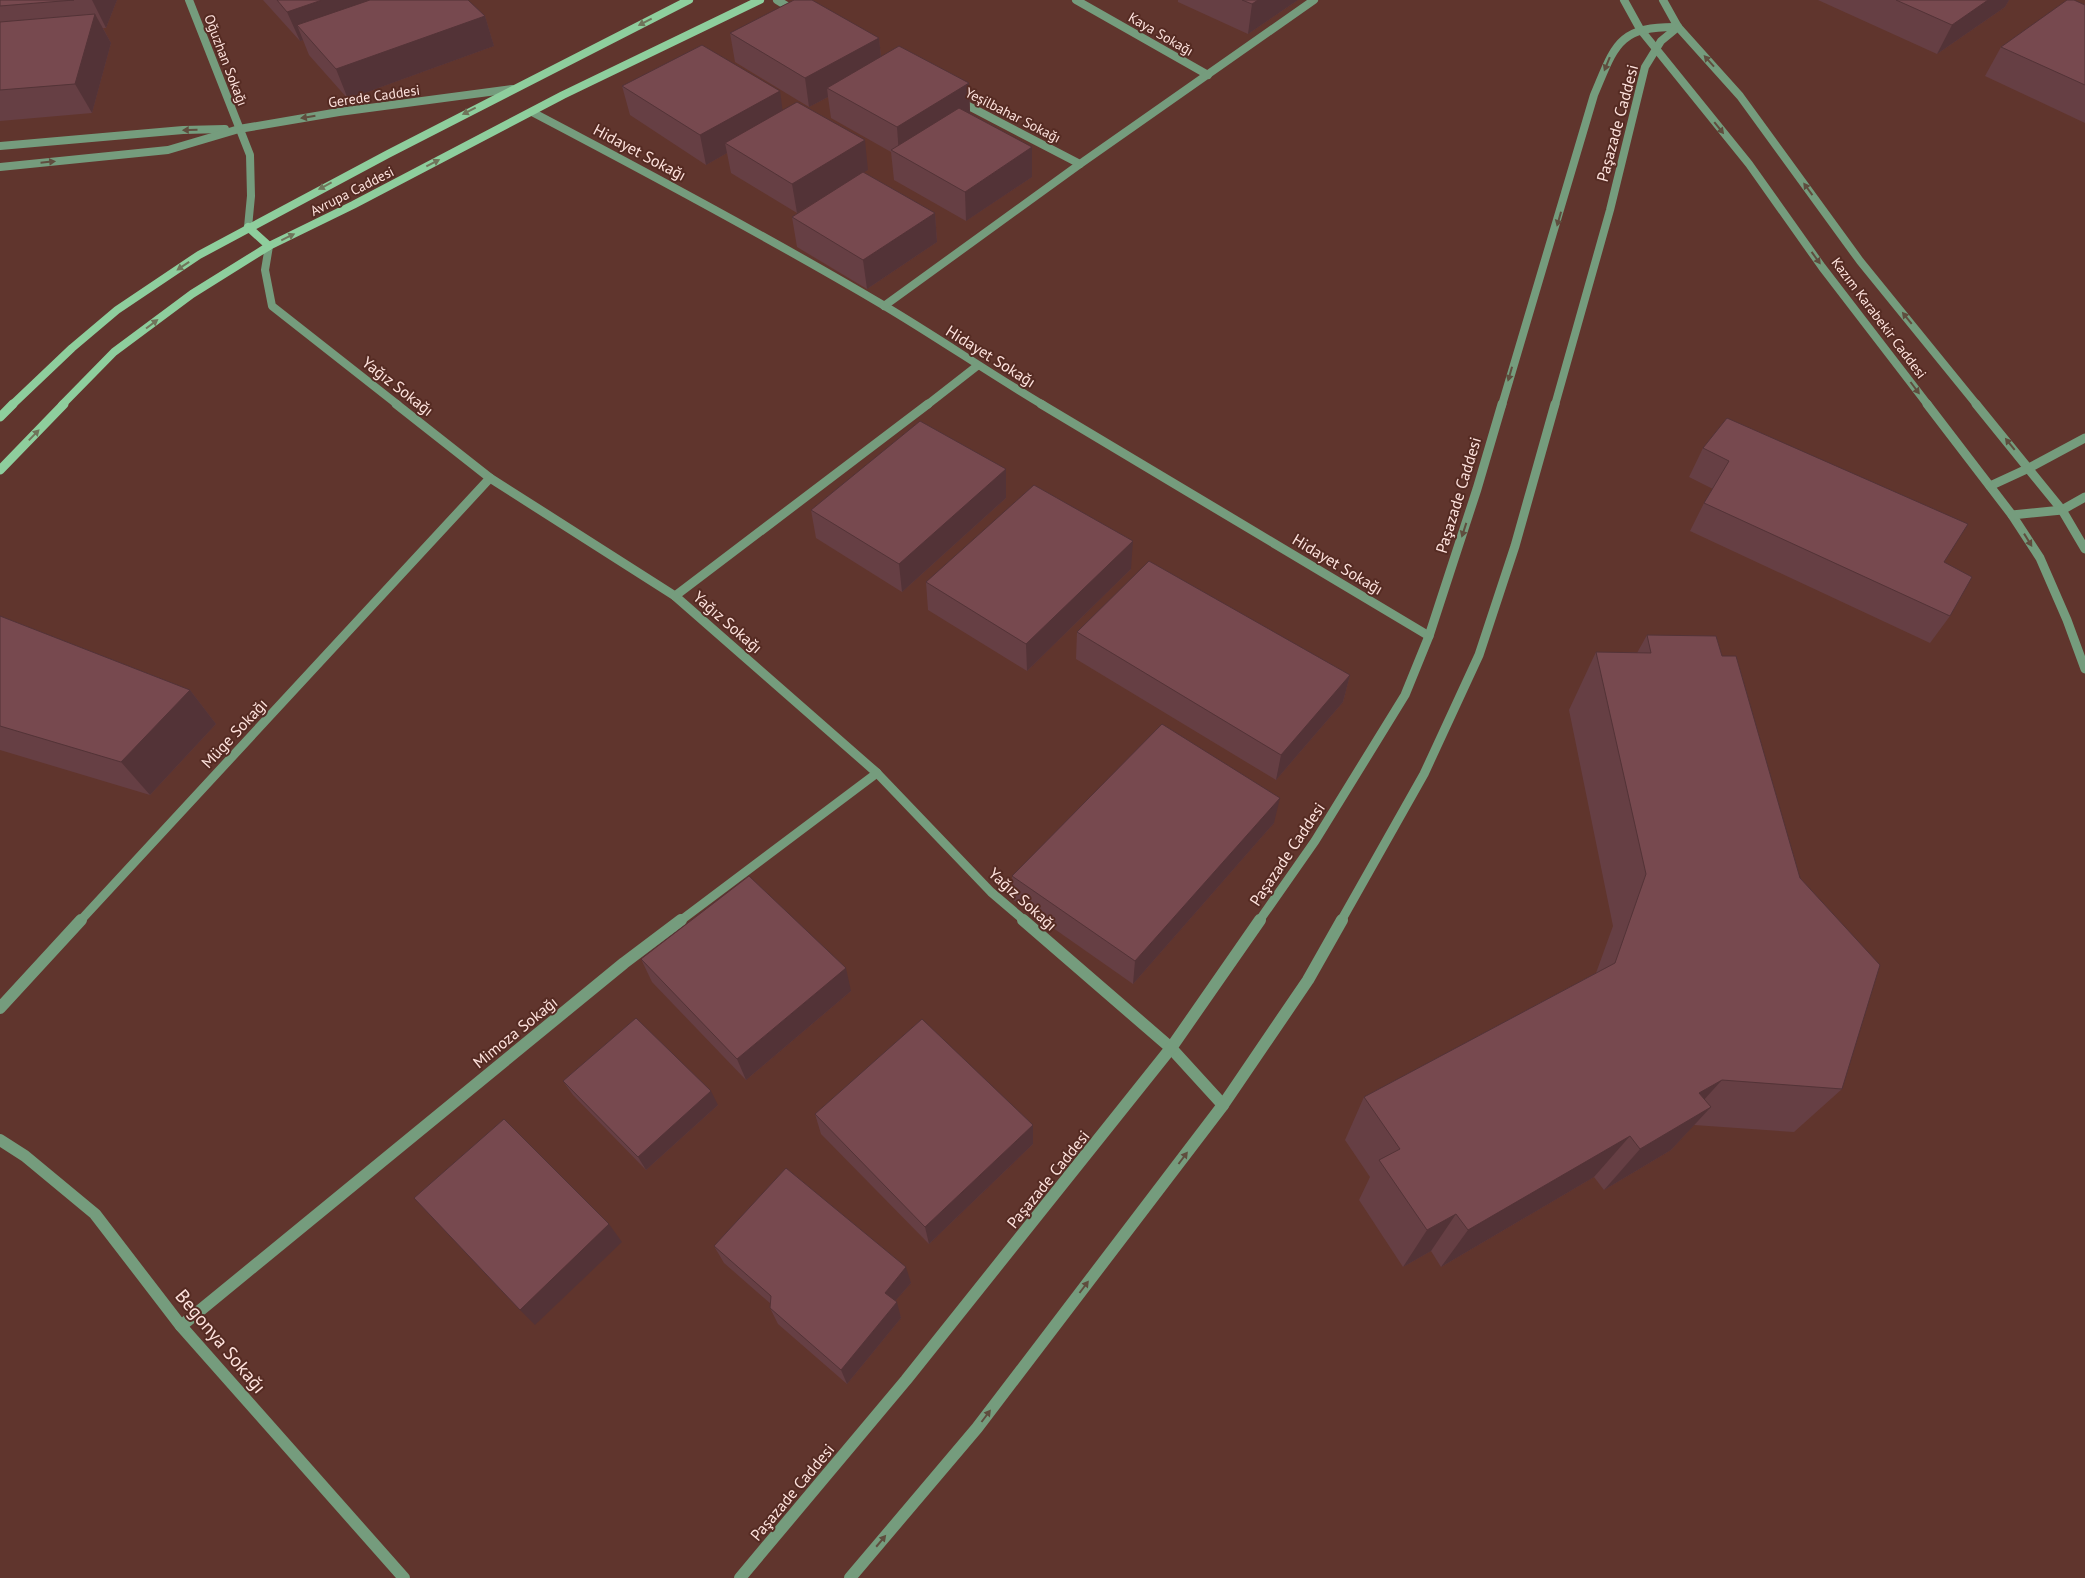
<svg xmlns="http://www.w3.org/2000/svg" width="2085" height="1578" font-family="'PT Sans',sans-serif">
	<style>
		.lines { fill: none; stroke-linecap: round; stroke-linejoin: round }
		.minor-far2 { stroke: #759c7d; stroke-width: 8 }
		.minor-far1 { stroke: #759c7d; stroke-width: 9 }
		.minor { stroke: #759c7d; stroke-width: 12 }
		.tertiary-far2 { stroke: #759c7d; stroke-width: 8 }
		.tertiary-far1 { stroke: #759c7d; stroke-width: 9 }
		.tertiary { stroke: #759c7d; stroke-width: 12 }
		.secondary-far1 { stroke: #8ece9d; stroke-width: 8 }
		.secondary { stroke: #8ece9d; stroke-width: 9 }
		.wall { fill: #663f44 }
		.shaded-wall { fill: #533337 }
		.building { fill: #77494f; stroke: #533337 }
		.oneway { fill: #6f745a }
		.oneway2 { fill: #5f4d3e }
		.labels { text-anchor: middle; stroke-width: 4; stroke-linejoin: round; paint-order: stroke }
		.far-street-label { font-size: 14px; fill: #fee2dd; stroke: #552b23 }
		.street-label { font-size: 16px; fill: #fee2dd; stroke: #552b23 }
		.near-street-label { font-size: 19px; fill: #fee2dd; stroke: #552b23 }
	</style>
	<rect width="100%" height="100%" fill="#60352d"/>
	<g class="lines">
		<g class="minor-far2">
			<polyline points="189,0 250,155 251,196 248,227"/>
			<polyline points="777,0 795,11"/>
			<polyline points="1076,0 1208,75"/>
			<polyline points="959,101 1080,164"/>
			<path d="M532,112C650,174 768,237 883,305C937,337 989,373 1043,405"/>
			<polyline points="269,246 265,270 272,306 398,405"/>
			<polyline points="884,306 1080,164 1314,0"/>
			<polyline points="927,405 977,366"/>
		</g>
		<g class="minor-far1">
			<polyline points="396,404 490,478 675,596 877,773 991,892 1025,921"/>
			<polyline points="1041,404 1429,636"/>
			<polyline points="675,596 928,404"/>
			<polyline points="80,921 490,478"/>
			<polyline points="680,921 877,773"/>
		</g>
		<g class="minor">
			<polyline points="1023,920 1171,1048"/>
			<polyline points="0,1008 81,920"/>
			<polyline points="0,1140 25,1156 95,1214 181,1326 404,1578"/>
			<polyline points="181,1326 624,963 681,920"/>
		</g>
		<g class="tertiary-far2">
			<polyline points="1624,0 1640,29 1749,164 1822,267 1928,405"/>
			<polyline points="1663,0 1678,27 1740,96 1860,261 1977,405"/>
			<polyline points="0,146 183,130 225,129"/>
			<polyline points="0,167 168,150 239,129 339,112 512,89"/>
			<path d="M1502,405L1594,95C1615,46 1617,26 1678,27"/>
			<polyline points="1555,405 1610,210 1645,67 1661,41 1678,27"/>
		</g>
		<g class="tertiary-far1">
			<polyline points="1927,404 2012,515 2040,558 2067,620 2085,669"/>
			<polyline points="1976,404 2062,510 2085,549"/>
			<polyline points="1990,486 2029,468 2085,438"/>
			<polyline points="2012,515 2062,510 2085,497"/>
			<polyline points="1259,921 1315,841 1405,695 1429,636 1477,489 1502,404"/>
			<polyline points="1341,921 1424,774 1479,655 1515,546 1555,404"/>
		</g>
		<g class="tertiary">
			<polyline points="1171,1048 1223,1105"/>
			<polyline points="740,1578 906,1380 1171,1048 1260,920"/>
			<polyline points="850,1578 977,1428 1223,1105 1308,980 1342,920"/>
		</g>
		<g class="secondary-far1">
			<polyline points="248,227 269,246"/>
			<polyline points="12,405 72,348 117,310 199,255 388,154 689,0"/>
			<polyline points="62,405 114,352 192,294 269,246 353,205 563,95 760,0"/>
		</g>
		<g class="secondary">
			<polyline points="0,417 13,404"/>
			<polyline points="0,470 64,404"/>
		</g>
	</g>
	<g class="wall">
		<polygon points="0,0 117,0 106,28 103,28 111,43 92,113 0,121"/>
		<polygon points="263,0 468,0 485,16 494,46 348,99 309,55 303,40 300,41"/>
		<polygon points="1178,0 1298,0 1248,34 1178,2"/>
		<polygon points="1818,0 2009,0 2005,7 1937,54"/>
		<polygon points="2085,5 2085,123 1985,76 2001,47"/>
		<polygon points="730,33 879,38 881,57 969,83 970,113 969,113 1032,147 1032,177 966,221 894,180 891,152 831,118 828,97 809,107 735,62"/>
		<polygon points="622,86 783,110 868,170 863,172 935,213 937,242 867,289 797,247 792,217 859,175 797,213 731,173 727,153 706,165 630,115"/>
		<polygon points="1703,448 1944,562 1950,616 1930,643 1690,531 1704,503 1713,489 1689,477"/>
		<polygon points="1006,469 1006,498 902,592 816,538 811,510"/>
		<polygon points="1131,569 1027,671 928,610 926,582"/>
		<polygon points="0,616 190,690 216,724 150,795 0,750"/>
		<polygon points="1077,632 1350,675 1343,702 1276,780 1076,659"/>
		<polygon points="1647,635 1842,1089 1794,1132 1694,1125 1671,1150 1604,1190 1594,1177 1441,1267 1431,1251 1403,1267 1359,1200 1370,1177 1345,1140 1364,1097 1596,973 1613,926 1569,710 1596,652 1637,653"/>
		<polygon points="1274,823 1133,984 1013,900 1012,876"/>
		<polygon points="641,959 851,991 746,1080 652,982"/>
		<polygon points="563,1081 718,1105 646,1170 573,1095"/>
		<polygon points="815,1114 1033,1125 1033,1144 929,1244 821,1134"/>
		<polygon points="714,1246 911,1283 895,1301 901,1318 847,1384 778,1324 770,1308 771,1304 724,1263"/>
	</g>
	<g class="shaded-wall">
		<polygon points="92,0 117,0 106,28"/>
		<polygon points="322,0 418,0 297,25 303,40 300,41 287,12"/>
		<polygon points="1258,0 1298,0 1248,34 1252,4"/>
		<polygon points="1988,0 2009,0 2005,7 1937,54 1952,25"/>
		<polygon points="95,14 111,43 92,113 75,84"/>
		<polygon points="485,16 494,46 348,99 336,69"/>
		<polygon points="879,38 882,67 827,88 828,97 809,107 805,78"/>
		<polygon points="969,83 970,113 901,156 899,155 897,127"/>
		<polygon points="780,91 784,121 725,143 727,153 706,165 700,135"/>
		<polygon points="865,140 868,170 797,213 792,184"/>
		<polygon points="1032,147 1032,177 966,221 965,192"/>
		<polygon points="935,213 937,242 867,289 863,260"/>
		<polygon points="1006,469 1006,498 902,592 899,564"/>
		<polygon points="1133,541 1131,569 1027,671 1026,644"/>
		<polygon points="1350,675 1343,702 1276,780 1281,755"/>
		<polygon points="190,690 216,724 150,795 121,762"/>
		<polygon points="1280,798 1274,823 1133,984 1135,961"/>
		<polygon points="846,968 851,991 746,1080 737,1059"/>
		<polygon points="1722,1080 1682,1124 1699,1093"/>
		<polygon points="711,1091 718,1105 646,1170 638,1157"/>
		<polygon points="1711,1107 1671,1150 1604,1190 1640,1149"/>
		<polygon points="1033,1125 1033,1144 929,1244 925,1227"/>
		<polygon points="1630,1136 1594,1177 1441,1267 1468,1230"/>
		<polygon points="1456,1214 1431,1251 1403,1267 1427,1230"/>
		<polygon points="609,1224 622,1242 535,1325 520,1310"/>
		<polygon points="906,1267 911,1283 889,1308 885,1293"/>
		<polygon points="897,1302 901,1318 847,1384 841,1370"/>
	</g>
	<g class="building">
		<polygon points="0,0 74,0 0,6"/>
		<polygon points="277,0 322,0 287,12"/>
		<polygon points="370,0 468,0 485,16 336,69 297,25"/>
		<polygon points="794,0 812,0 879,38 805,78 730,33"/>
		<polygon points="1242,0 1258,0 1252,4"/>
		<polygon points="1896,0 1988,0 1952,25"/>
		<polygon points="2067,0 2074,0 2085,5 2085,85 2001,47"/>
		<polygon points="95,14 75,84 0,90 0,22"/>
		<polygon points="702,45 780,91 700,135 622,86"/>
		<polygon points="899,46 969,83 897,127 827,88"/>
		<polygon points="797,102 865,140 792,184 725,143"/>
		<polygon points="959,108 1032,147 965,192 891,150"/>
		<polygon points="863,172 935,213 863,260 792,217"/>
		<polygon points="1727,418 1968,524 1944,562 1972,577 1950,616 1704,503 1729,461 1703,448"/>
		<polygon points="920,421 1006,469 899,564 811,510"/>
		<polygon points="1034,485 1133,541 1026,644 926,582"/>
		<polygon points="1149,561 1350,675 1281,755 1077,632"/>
		<polygon points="0,616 190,690 121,762 0,726"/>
		<polygon points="1647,635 1716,636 1722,656 1736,656 1800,878 1880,965 1842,1089 1722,1080 1699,1093 1711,1107 1640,1149 1630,1136 1468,1230 1456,1214 1427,1230 1379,1160 1400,1149 1364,1097 1615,963 1646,874 1596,652 1651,653"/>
		<polygon points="1162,724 1280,798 1135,961 1012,876"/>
		<polygon points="749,876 846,968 737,1059 641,959"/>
		<polygon points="636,1018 711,1091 638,1157 563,1081"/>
		<polygon points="922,1019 1033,1125 925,1227 815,1114"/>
		<polygon points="504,1119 609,1224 520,1310 414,1198"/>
		<polygon points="786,1168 906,1267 885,1293 897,1302 841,1370 770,1308 771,1296 714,1246"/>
	</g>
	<defs><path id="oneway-solid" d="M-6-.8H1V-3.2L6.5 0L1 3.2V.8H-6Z" transform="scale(1.25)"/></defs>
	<g class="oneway">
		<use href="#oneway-solid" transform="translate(645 22) rotate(153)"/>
		<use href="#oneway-solid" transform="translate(469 111) rotate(153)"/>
		<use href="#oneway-solid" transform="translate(433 163) rotate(-27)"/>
		<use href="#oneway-solid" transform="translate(325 186) rotate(152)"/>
		<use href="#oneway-solid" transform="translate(288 237) rotate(-26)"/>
		<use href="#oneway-solid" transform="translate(183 266) rotate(146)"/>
		<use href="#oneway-solid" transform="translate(152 324) rotate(-37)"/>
		<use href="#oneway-solid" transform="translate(34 435) rotate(-46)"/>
	</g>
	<g class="oneway2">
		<use href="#oneway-solid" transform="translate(1709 61) rotate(-132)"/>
		<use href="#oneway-solid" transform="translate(1607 64) rotate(112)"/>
		<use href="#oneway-solid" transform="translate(308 117) rotate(171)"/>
		<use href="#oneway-solid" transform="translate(1719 128) rotate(51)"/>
		<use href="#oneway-solid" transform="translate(190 130) rotate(179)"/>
		<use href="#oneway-solid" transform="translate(48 162) rotate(-6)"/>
		<use href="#oneway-solid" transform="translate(1808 189) rotate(-126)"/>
		<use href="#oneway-solid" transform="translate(1559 219) rotate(106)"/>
		<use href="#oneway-solid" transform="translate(1816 258) rotate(54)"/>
		<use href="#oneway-solid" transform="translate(1907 318) rotate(-129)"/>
		<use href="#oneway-solid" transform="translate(1510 374) rotate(106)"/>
		<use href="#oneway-solid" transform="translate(1915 388) rotate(53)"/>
		<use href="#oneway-solid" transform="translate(2010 444) rotate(-129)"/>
		<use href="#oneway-solid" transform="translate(1464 530) rotate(108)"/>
		<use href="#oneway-solid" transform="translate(2028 540) rotate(58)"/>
		<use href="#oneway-solid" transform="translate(1183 1158) rotate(-53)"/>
		<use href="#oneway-solid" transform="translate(1084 1287) rotate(-53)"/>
		<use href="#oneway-solid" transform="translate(986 1416) rotate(-53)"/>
		<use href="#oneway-solid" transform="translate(881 1541) rotate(-50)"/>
	</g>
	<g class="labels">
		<g class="far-street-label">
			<text transform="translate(1161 34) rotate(30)" y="5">Kaya Sokağı</text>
			<text transform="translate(226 60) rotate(69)" y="5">Oğuzhan Sokağı</text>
			<text transform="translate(374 96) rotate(-8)" y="5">Gerede Caddesi</text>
			<text transform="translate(1013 115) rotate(27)" y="5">Yeşilbahar Sokağı</text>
			<text transform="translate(352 191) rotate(-27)" y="5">Avrupa Caddesi</text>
			<text transform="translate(1879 318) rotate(53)" y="5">Kazım Karabekir Caddesi</text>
		</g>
		<g class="street-label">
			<text transform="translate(1617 123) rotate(-75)" y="6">Paşazade Caddesi</text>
			<text transform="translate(640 152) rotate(28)" y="6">Hidayet Sokağı</text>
			<text transform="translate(991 356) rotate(32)" y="6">Hidayet Sokağı</text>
			<text transform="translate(398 386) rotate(38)" y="6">Yağız Sokağı</text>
			<text transform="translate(1458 495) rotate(-73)" y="6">Paşazade Caddesi</text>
			<text transform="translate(1338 564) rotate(31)" y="6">Hidayet Sokağı</text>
			<text transform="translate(728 622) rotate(41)" y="6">Yağız Sokağı</text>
			<text transform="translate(234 733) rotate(-47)" y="6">Müge Sokağı</text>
			<text transform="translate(1287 854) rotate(-56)" y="6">Paşazade Caddesi</text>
			<text transform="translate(1023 899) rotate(42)" y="6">Yağız Sokağı</text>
			<text transform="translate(515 1032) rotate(-39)" y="6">Mimoza Sokağı</text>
			<text transform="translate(1048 1179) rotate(-51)" y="6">Paşazade Caddesi</text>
			<text transform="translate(792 1492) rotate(-50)" y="6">Paşazade Caddesi</text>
		</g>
		<g class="near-street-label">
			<text transform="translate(221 1341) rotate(50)" y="7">Begonya Sokağı</text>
		</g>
	</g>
</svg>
